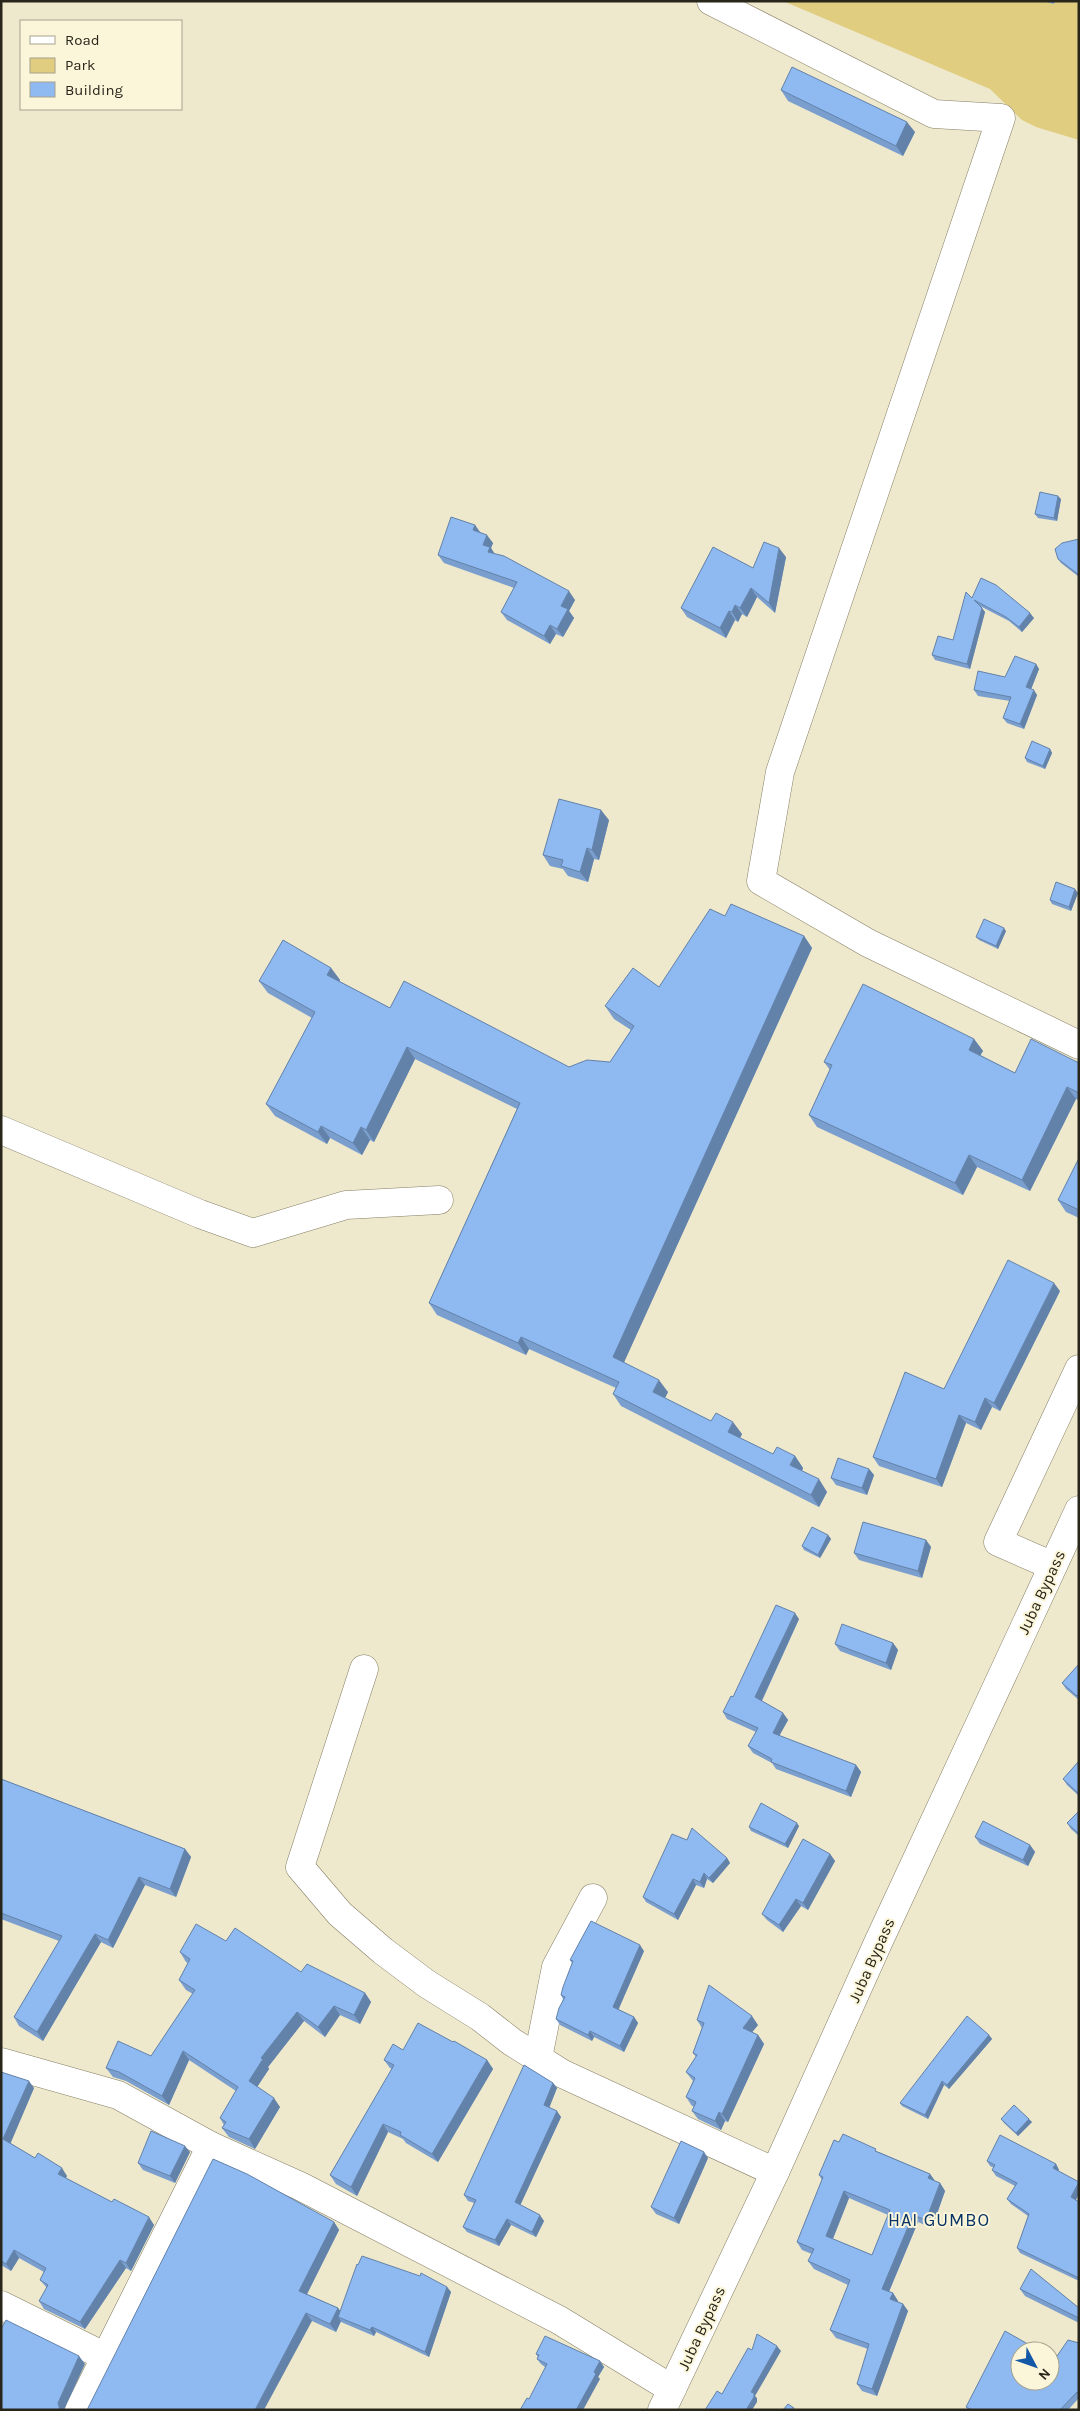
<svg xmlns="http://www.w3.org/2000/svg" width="1080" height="2411" font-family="Karla,sans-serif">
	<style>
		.green { fill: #e0cd7f }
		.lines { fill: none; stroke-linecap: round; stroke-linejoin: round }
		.minor-casing { stroke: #857f66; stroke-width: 29 }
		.major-casing { stroke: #857f66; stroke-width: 29 }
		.minor { stroke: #fff; stroke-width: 28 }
		.major { stroke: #fff; stroke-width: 28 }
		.wall { fill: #7a9fcf; fill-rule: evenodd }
		.shaded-wall { fill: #6382a9 }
		.building { fill: #8eb9f1; stroke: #6382a9; fill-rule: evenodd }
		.labels { text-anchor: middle; stroke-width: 4; stroke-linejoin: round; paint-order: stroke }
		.street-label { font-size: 16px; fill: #28261b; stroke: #fbf5d9 }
		.neighbourhood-label { font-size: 18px; letter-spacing: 1px; fill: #083366; stroke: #fbf5d9 }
	</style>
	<rect width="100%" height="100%" fill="#eee8cc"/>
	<polygon class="green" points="783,1 1079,1 1079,140 1036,127 1022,120 990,89"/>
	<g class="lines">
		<g class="minor-casing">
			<g id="minor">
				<polyline points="711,1 934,114 1001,118 780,772 761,881 868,943 1079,1045"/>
				<polyline points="1,1130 200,1214 253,1233 346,1205 439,1200"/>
				<polyline points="1053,1566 998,1542 1079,1369"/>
				<polyline points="364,1669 300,1867 340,1914 383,1951 427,1984 480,2017 512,2042 563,2074 775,2172"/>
				<polyline points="538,2058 556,1967 593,1898"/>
				<polyline points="1,2062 118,2095 211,2146 300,2186 559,2320 672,2389"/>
				<polyline points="1,2305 106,2357"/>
				<polyline points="79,2410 211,2146"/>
			</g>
		</g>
		<g class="major-casing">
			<polyline id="major" points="662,2410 775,2172 877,1945 1079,1510"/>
		</g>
		<use href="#minor" class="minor"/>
		<use href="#major" class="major"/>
	</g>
	<g class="wall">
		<polygon points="1042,1 1055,1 1054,4"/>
		<polygon points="781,90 915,132 903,156 788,101"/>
		<polygon points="1061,499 1057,521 1038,518 1035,514"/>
		<polygon points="475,525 480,532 493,543 491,548 494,553 575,600 569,611 574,618 563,637 556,634 550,644 507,620 501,612 514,588 444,563 438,555"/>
		<polygon points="1079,539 1079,577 1061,563 1058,559"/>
		<polygon points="786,557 775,613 757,597 747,617 742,614 738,622 735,620 726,638 687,617 681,608 753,568"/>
		<polygon points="972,598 1034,618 1022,632 1009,621 980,606 985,612 970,669 935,660 932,655 953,640"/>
		<polygon points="1036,664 1039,669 1031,689 1037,695 1024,729 1007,723 1003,718 1010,701 978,696 974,690"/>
		<polygon points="1050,749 1052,753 1045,769 1027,762 1025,758"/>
		<polygon points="609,820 599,860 594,859 588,882 568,876 563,869 550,866 543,855"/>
		<polygon points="1078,893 1071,911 1052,904 1050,900"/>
		<polygon points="725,916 804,936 812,948 624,1362 668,1392 665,1398 711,1421 742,1434 740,1438 773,1454 795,1456 803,1468 802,1471 827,1492 819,1507 621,1406 613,1394 616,1388 529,1349 526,1355 437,1315 429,1303 517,1109 415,1059 374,1142 370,1140 362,1155 330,1138 327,1144 275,1116 266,1104 312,1018 268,993 259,981 331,968 340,980 339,981 390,1008 569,1067 610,1062 631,1030 614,1019 605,1006 659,987"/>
		<polygon points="1006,931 998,949 979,940 976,937"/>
		<polygon points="974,1039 983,1051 980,1055 1015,1073 1079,1063 1079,1100 1076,1099 1030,1191 977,1167 963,1195 817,1127 809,1115 830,1070 824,1062"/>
		<polygon points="1079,1158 1079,1218 1066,1212 1058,1200"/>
		<polygon points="1060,1291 1000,1411 992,1407 981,1430 966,1423 942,1487 879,1466 873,1457 944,1389"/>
		<polygon points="869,1469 874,1475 867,1495 836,1485 831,1478"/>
		<polygon points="828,1535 831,1539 820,1558 804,1550 802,1546"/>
		<polygon points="926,1540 931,1547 922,1578 859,1560 854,1553"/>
		<polygon points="799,1619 762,1701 783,1713 788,1720 779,1736 856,1765 861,1772 851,1797 776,1769 772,1763 753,1753 748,1746 756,1732 727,1719 723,1712 733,1697"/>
		<polygon points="893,1643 898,1650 891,1670 840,1651 835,1644"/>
		<polygon points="1079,1664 1079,1700 1066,1689 1062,1683"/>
		<polygon points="1079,1761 1079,1796 1067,1785 1063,1779"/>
		<polygon points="1,1779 185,1849 191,1857 176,1897 145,1885 113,1948 101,1942 43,2041 19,2026 14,2017 59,1941 1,1919"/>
		<polygon points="1079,1811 1079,1836 1071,1829 1067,1823"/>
		<polygon points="799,1826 788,1848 751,1831 749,1827"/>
		<polygon points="975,1837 1030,1845 1035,1852 1028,1866 980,1844"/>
		<polygon points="830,1854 835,1861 808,1910 801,1906 783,1932 767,1920 762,1914"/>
		<polygon points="727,1858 730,1863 713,1883 707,1879 704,1888 696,1885 678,1920 646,1902 643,1897"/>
		<polygon points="226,1941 301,1972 365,1993 371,2002 360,2024 340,2015 325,2037 304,2021 268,2067 269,2069 257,2087 280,2107 255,2149 229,2137 222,2128 224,2125 220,2118 236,2091 189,2060 169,2105 126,2081 113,2077 106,2068 151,2056 193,1994 186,1990 179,1980 188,1963 186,1962 180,1952"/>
		<polygon points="644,1951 618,2009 634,2017 638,2023 624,2052 594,2037 592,2041 560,2025 556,2019 563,1999 561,1995 572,1963 570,1960"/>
		<polygon points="697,2020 758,2025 752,2032 758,2035 764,2044 728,2122 725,2121 721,2130 698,2119 692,2111 694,2106 692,2106 686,2097 693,2081 686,2072 696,2057 693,2053 702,2028"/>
		<polygon points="989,2035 992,2039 949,2089 944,2085 928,2119 902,2106 900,2103"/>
		<polygon points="403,2050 487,2060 493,2069 438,2162 406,2143 403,2139 388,2132 357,2196 336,2184 330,2175 392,2069 390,2068 384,2060"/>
		<polygon points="1,2072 34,2088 10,2143 35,2158 67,2176 66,2178 154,2225 131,2271 126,2268 85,2329 44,2309 39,2301 47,2288 40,2280 44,2272 19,2258 11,2271 1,2265"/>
		<polygon points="553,2083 557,2088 549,2107 561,2117 520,2205 544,2221 536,2237 511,2225 499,2246 467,2232 463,2227 474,2203 468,2201 464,2195"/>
		<polygon points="1001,2119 1032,2122 1018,2136 1004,2123"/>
		<path d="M839,2142L879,2152L930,2174L935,2181L940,2183L945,2191L932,2228L918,2222L889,2292L893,2293L898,2301V2302L903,2304L908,2311L877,2396L862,2391L857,2384L868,2349L836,2338L830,2330L848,2285L814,2269L808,2261L812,2254L802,2250L797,2242L822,2180L819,2175ZM849,2198L888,2215L872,2255L833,2239Z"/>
		<polygon points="190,2152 175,2183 143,2170 138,2163"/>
		<polygon points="708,2158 679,2224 656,2214 651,2207"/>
		<polygon points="987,2161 1056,2164 1059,2170 1058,2171 1079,2182 1079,2194 1076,2200 1079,2202 1079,2281 1020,2253 1017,2248 1028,2216 1011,2204 1007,2199 1015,2186 996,2176 992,2170 994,2168 990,2166"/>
		<polygon points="334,2222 339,2230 307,2294 338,2308 340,2311 447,2287 451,2292 429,2357 376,2332 374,2336 341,2322 341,2321 336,2332 312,2321 87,2410"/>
		<polygon points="1020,2289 1079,2308 1079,2323 1025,2296"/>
		<polygon points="1079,2343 1079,2398 1068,2410 968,2410 966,2407 1055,2359"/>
		<polygon points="536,2354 600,2361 604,2367 598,2377 600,2379 545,2367 541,2364 537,2359 538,2357"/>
	</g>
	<g class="shaded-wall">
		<polygon points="907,122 915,132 903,156 896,146"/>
		<polygon points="1058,496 1061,499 1057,521 1054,518"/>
		<polygon points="475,525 481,534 473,530"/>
		<polygon points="487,535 493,543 491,548 496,556 494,560 483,545"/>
		<polygon points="779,548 786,557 775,613 769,603"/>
		<polygon points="751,588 757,597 747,617 740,608"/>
		<polygon points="569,591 575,600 569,611 574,618 563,637 557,629 561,606"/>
		<polygon points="735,605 742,614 738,622 732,612"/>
		<polygon points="982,608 985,612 970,669 967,664"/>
		<polygon points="729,611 735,620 726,638 720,628"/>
		<polygon points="1030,613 1034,618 1022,632 1019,627"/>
		<polygon points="550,625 556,634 550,644 544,636"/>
		<polygon points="1036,664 1039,669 1030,692 1026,687"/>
		<polygon points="1034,690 1037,695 1024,729 1020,724"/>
		<polygon points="1050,749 1052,753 1045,769 1043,766"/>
		<polygon points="601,810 609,820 599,860 592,850"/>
		<polygon points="587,848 594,859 588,882 580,872"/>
		<polygon points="1075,889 1078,893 1071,911 1069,907"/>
		<polygon points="1004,928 1006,931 998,949 996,946"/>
		<polygon points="804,936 812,948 621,1369 613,1357"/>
		<polygon points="331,968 340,980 336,987 327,975"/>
		<polygon points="974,1039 983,1051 977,1061 969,1050"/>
		<polygon points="407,1047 415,1059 374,1142 366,1130"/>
		<polygon points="1067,1087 1076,1099 1030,1191 1022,1180"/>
		<polygon points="321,1126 330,1138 327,1144 318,1132"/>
		<polygon points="361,1127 370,1140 362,1155 353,1143"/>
		<polygon points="969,1155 977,1167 963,1195 955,1183"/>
		<polygon points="1054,1283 1060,1291 1000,1411 994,1403"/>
		<polygon points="521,1337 529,1349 526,1355 518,1343"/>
		<polygon points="659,1380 668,1392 662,1404 653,1392"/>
		<polygon points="985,1398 992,1407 981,1430 975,1422"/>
		<polygon points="959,1415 966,1423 942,1487 936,1479"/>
		<polygon points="733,1422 742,1434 737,1444 728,1432"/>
		<polygon points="795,1456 803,1468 799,1477 790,1465"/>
		<polygon points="869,1469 874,1475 867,1495 862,1488"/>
		<polygon points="819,1479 827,1492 819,1507 811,1495"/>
		<polygon points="828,1535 831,1539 820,1558 818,1555"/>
		<polygon points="926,1540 931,1547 922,1578 918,1571"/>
		<polygon points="795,1613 799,1619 760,1704 755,1697"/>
		<polygon points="893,1643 898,1650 891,1670 886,1663"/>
		<polygon points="783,1713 788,1720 777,1740 773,1733"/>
		<polygon points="856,1765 861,1772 851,1797 846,1791"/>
		<polygon points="797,1823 799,1826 788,1848 785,1844"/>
		<polygon points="1030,1845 1035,1852 1028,1866 1023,1860"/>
		<polygon points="185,1849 191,1857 176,1897 170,1889"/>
		<polygon points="830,1854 835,1861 808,1910 803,1903"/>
		<polygon points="727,1858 730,1863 713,1883 709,1878"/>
		<polygon points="704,1873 707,1879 704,1888 700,1882"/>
		<polygon points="139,1877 145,1885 113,1948 108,1940"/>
		<polygon points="693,1879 696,1885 678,1920 674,1914"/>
		<polygon points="796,1899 801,1906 783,1932 779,1925"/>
		<polygon points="95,1934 101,1942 43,2041 37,2032"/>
		<polygon points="640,1945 644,1951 617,2013 613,2007"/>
		<polygon points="365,1993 371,2002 360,2024 354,2015"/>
		<polygon points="334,2006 340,2015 325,2037 318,2027"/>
		<polygon points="297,2012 304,2021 268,2067 269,2069 255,2090 249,2081 261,2058"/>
		<polygon points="752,2016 758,2025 749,2036 743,2028"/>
		<polygon points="634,2017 638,2023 624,2052 620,2046"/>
		<polygon points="590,2031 594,2037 592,2041 588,2035"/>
		<polygon points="758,2035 764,2044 728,2122 722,2114"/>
		<polygon points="989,2035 992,2039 949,2089 947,2085"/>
		<polygon points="183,2051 189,2060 169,2105 162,2096"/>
		<polygon points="487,2060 493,2069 438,2162 432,2154"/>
		<polygon points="29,2081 34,2088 9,2147 3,2139"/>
		<polygon points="942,2081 944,2085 928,2119 925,2115"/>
		<polygon points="553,2083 557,2088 548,2111 544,2105"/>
		<polygon points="274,2098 280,2107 255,2149 249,2139"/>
		<polygon points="557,2111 561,2117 519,2208 515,2202"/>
		<polygon points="719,2112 725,2121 721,2130 715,2121"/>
		<polygon points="1029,2119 1032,2122 1018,2136 1016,2133"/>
		<polygon points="383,2124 388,2132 357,2196 351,2187"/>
		<polygon points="185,2146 190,2152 175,2183 170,2176"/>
		<polygon points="704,2152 708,2158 679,2224 674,2218"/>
		<polygon points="1056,2164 1059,2170 1057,2173 1053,2168"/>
		<polygon points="62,2168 67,2176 64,2181 58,2174"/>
		<polygon points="930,2174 935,2181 928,2178"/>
		<polygon points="940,2183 945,2191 932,2228 926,2220"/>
		<polygon points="1079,2183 1079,2194 1074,2203 1071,2197"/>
		<polygon points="844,2191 849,2198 831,2243 826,2236"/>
		<polygon points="540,2215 544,2221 536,2237 532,2232"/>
		<polygon points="913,2215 918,2222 887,2296 882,2289"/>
		<polygon points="149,2217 154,2225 131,2271 126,2263"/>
		<polygon points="507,2219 511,2225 499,2246 495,2240"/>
		<polygon points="334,2222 339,2230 305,2298 299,2291"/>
		<polygon points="14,2250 19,2258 11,2271 6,2264"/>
		<polygon points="120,2260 126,2268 85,2329 80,2322"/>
		<polygon points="447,2287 451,2292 429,2357 425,2352"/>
		<polygon points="893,2293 898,2301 896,2307 890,2299"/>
		<polygon points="903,2304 908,2311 877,2396 872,2389"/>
		<polygon points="338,2308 344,2316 338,2317 341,2321 336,2332 330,2324"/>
		<polygon points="306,2313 312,2321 264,2410 255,2410"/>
		<polygon points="372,2327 376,2332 374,2336 370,2330"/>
		<polygon points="777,2346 781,2351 755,2396 757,2398 757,2402 752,2410 746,2410 751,2392"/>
		<polygon points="79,2356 85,2364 64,2410 60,2410 58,2403"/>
		<polygon points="600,2361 604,2367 598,2377 600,2379 583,2410 576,2410"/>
	</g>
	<g class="building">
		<polygon points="792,67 907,122 896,146 781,90"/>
		<polygon points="1040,492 1058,496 1054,518 1035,514"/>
		<polygon points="451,517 475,525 473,530 487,535 483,545 490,547 488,552 504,556 569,591 561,606 568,609 557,629 550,625 544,636 501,612 517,582 438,555"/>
		<polygon points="1079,539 1079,575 1058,559 1055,549 1062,543"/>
		<polygon points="764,542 779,548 769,603 751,588 740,608 735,605 732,612 729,611 720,628 681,608 713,547 753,568"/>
		<polygon points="981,578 996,585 1030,613 1019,627 1006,617 974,600 982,608 967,664 932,655 938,636 953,640 966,592 972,598"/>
		<polygon points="1015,656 1036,664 1026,687 1034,690 1020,724 1003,718 1011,697 974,690 978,671 1005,677"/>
		<polygon points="1032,741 1050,749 1043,766 1025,758"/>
		<polygon points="559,799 601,810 592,850 587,848 580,872 561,866 563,860 543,855"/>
		<polygon points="1056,882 1075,889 1069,907 1050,900"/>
		<polygon points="731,904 804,936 613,1357 659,1380 653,1392 711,1421 716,1413 733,1422 728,1432 773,1454 777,1447 795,1456 790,1465 819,1479 811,1495 613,1394 619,1382 521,1337 518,1343 429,1303 520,1103 407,1047 366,1130 361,1127 353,1143 321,1126 318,1132 266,1104 315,1012 259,981 283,940 331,968 327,975 390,1008 404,981 569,1067 587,1060 610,1062 634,1026 605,1006 633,968 659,987 710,909 725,916"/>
		<polygon points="984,919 1004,928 996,946 976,937"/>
		<polygon points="863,984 974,1039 969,1050 1015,1073 1031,1039 1079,1063 1079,1093 1067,1087 1022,1180 969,1155 955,1183 809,1115 832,1065 824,1062"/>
		<polygon points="1079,1158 1079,1210 1058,1200"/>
		<polygon points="1008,1260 1054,1283 994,1403 985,1398 975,1422 959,1415 936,1479 873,1457 905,1372 944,1389"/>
		<polygon points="838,1458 869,1469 862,1488 831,1478"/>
		<polygon points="863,1522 926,1540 918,1571 854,1553"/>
		<polygon points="812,1527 828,1535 818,1555 802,1546"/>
		<polygon points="776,1605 795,1613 755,1697 783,1713 773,1733 856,1765 846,1791 771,1762 772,1759 748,1746 758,1728 723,1712 731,1696 733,1697"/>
		<polygon points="842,1624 893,1643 886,1663 835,1644"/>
		<polygon points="1079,1664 1079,1694 1077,1696 1062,1683"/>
		<polygon points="1079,1761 1079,1794 1063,1779"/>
		<polygon points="1,1779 185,1849 170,1889 139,1877 108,1940 95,1934 37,2032 14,2017 62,1936 1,1913"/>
		<polygon points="761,1803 797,1823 785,1844 749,1827"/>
		<polygon points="1079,1811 1079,1834 1067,1823"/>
		<polygon points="983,1821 1030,1845 1023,1860 975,1837"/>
		<polygon points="692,1828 727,1858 709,1878 704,1873 700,1882 693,1879 674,1914 643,1897 672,1834 687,1840"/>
		<polygon points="803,1839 830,1854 803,1903 796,1899 779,1925 762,1914"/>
		<polygon points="591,1921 640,1945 613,2007 634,2017 620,2046 590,2031 588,2035 556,2019 559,2008 565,1997 561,1995 563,1987 573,1961 570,1960"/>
		<polygon points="196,1924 226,1941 235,1928 301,1972 307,1964 365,1993 354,2015 334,2006 318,2027 297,2012 261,2058 263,2059 249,2081 274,2098 249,2139 222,2128 226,2122 220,2118 238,2087 183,2051 162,2096 119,2072 106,2068 118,2041 151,2056 195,1990 179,1980 190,1959 180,1952"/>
		<polygon points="709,1985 752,2016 743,2028 758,2035 722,2114 719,2112 715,2121 692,2111 696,2102 686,2097 695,2078 686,2072 697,2055 693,2053 704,2023 697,2020"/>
		<polygon points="967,2016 989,2035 947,2085 942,2081 925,2115 900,2103"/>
		<polygon points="418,2023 453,2042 454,2041 487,2060 432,2154 400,2135 401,2132 383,2124 351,2187 330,2175 394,2065 384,2060 393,2044 403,2050"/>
		<polygon points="524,2065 553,2083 544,2105 557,2111 515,2202 540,2215 532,2232 507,2219 495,2240 463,2227 476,2200 464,2195"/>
		<polygon points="1,2072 29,2081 3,2139 35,2158 38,2153 62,2168 58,2174 112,2202 114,2199 149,2217 126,2263 120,2260 80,2322 39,2301 48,2285 40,2280 46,2268 14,2250 6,2264 1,2261"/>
		<polygon points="1014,2105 1029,2119 1016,2133 1001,2119"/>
		<polygon points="151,2131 185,2146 170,2176 138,2163"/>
		<path d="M843,2134L876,2149L875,2151L930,2174L928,2178L940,2183L926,2220L913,2215L882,2289L893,2293L890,2299L903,2304L872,2389L857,2384L869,2344L830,2330L850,2280L808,2261L814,2249L797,2242L823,2177L819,2175L834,2140L839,2142ZM844,2191L890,2210L872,2255L826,2236Z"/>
		<polygon points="1000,2135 1056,2164 1053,2168 1079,2182 1071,2197 1079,2202 1079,2278 1017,2248 1029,2214 1007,2199 1017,2183 992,2170 995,2165 987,2161"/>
		<polygon points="681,2141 704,2152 674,2218 651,2207"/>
		<polygon points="213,2159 247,2174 334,2222 299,2291 338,2308 330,2324 306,2313 255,2410 87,2410"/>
		<polygon points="362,2256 420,2276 421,2273 447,2287 425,2352 372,2327 370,2330 338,2317 357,2264 358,2265"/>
		<polygon points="1031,2269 1079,2308 1079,2318 1020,2289"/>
		<polygon points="6,2320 79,2356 58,2403 60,2410 1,2410 1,2329"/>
		<polygon points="1005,2331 1040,2351 1020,2351 1020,2381 1050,2381 1050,2357 1055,2359 1068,2340 1079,2343 1079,2394 1077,2392 1060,2410 972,2410 966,2407"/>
		<polygon points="757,2334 777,2346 751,2392 754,2393 754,2397 746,2410 705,2410 717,2391 722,2394 748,2348 752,2350"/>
		<polygon points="545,2336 600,2361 594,2372 596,2374 576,2410 520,2410 527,2398 529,2399 547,2364 537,2359 539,2355 536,2354"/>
		<polygon points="788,2404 794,2408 793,2410 783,2410"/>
	</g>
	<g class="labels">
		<g class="street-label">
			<text transform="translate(1041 1592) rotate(-65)" y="6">Juba Bypass</text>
			<text transform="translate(871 1960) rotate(-66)" y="6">Juba Bypass</text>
			<text transform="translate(701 2328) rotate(-65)" y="6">Juba Bypass</text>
		</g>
		<g class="neighbourhood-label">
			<text x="939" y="2226">HAI GUMBO</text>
		</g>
	</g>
	<rect width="1080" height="2411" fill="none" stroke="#28261b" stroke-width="5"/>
	<rect x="20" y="20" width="162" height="90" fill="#fbf5d9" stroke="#a7a28d"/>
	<rect x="30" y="36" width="25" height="8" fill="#ffffff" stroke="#a7a28d"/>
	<text x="65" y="45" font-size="15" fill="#28261b">Road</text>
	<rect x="30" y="58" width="25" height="15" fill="#e0cd7f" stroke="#a7a28d"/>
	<text x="65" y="70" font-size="15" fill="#28261b">Park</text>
	<rect x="30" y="82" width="25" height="15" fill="#8eb9f1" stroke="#a7a28d"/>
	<text x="65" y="95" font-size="15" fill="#28261b">Building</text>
	<g transform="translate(1035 2366) rotate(131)"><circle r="24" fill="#fbf5d9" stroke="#a7a28d"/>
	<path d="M0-4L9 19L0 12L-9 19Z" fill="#1357a7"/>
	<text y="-8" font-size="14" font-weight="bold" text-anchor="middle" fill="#28261b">N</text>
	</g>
</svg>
